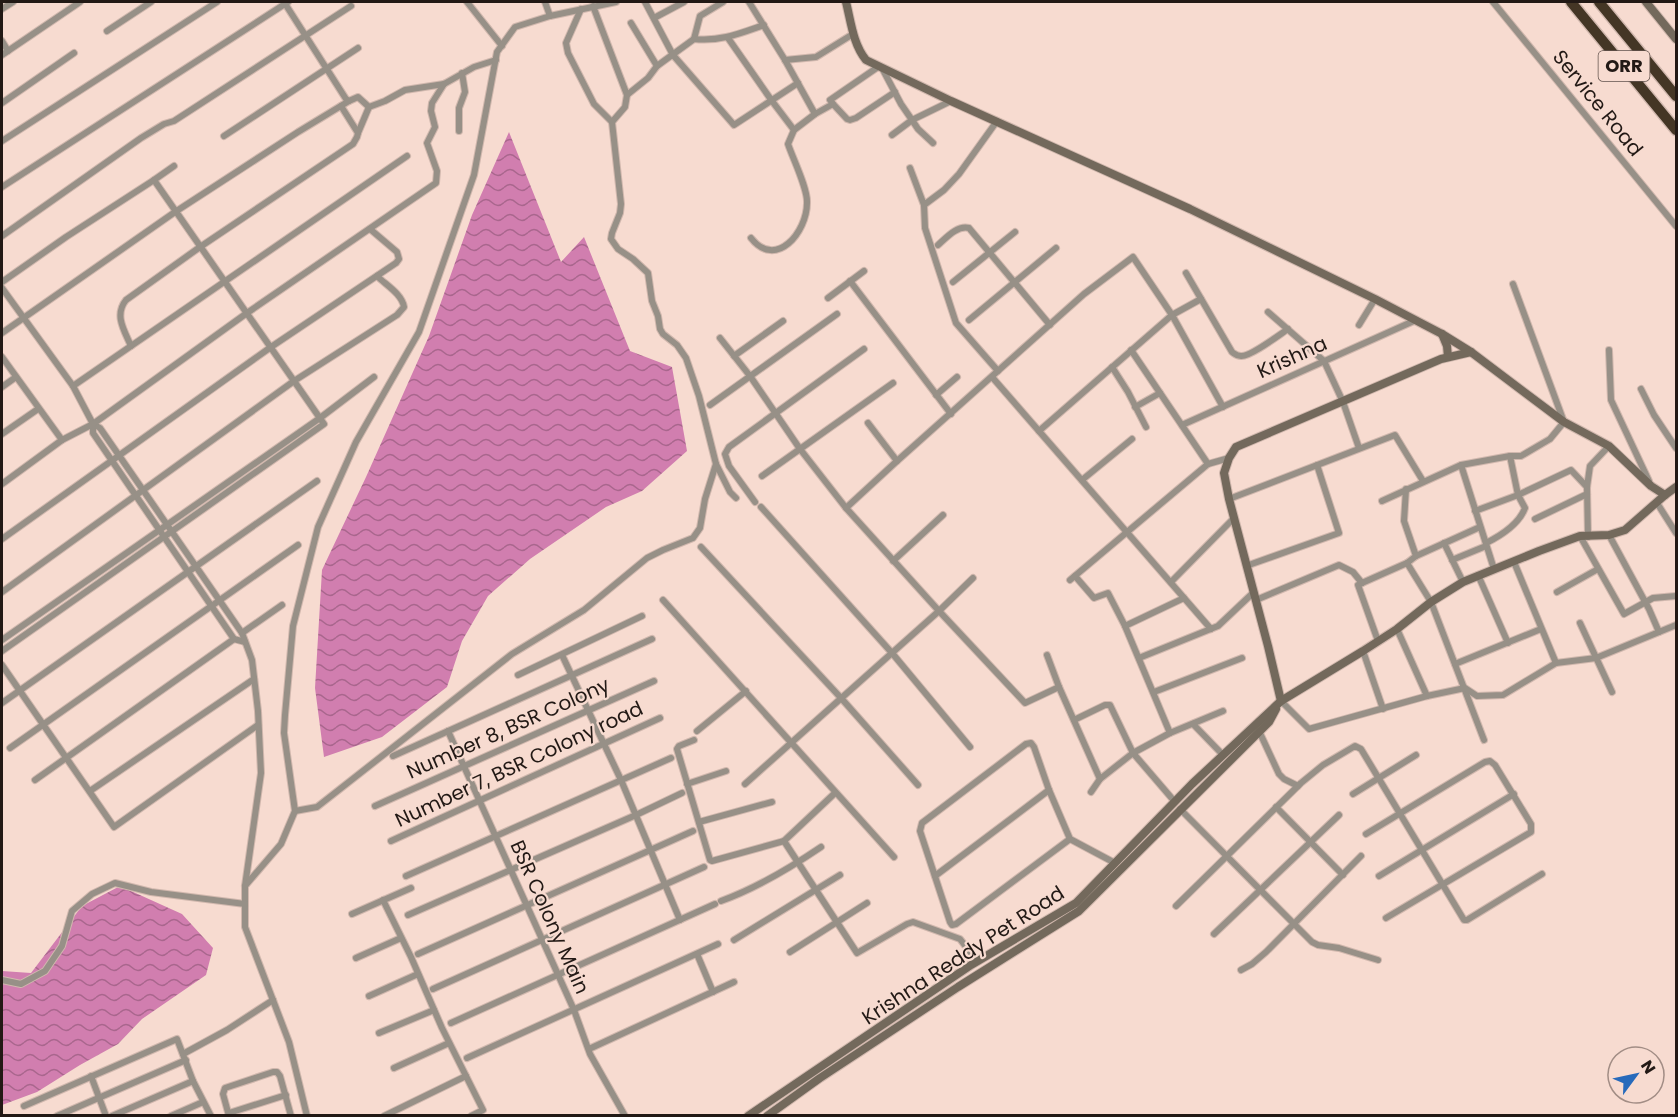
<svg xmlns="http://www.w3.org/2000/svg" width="1678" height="1117" font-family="Poppins,sans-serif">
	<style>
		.water { fill: url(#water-waves) }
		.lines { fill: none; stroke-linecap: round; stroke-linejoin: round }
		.street-casing { stroke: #d1b8ae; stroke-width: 8 }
		.secondary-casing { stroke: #d1b8ae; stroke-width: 10 }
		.highway-casing { stroke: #d1b8ae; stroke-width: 13 }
		.street { stroke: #979087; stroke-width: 6 }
		.secondary { stroke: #73695c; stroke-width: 8 }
		.highway { stroke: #443625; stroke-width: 10 }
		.labels { text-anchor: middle; stroke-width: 4.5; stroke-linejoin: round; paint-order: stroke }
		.shield { fill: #f7dbd0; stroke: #62534d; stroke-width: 1.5 }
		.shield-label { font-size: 18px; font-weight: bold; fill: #221915 }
		.street-label { font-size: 20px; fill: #221915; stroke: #f7dbd0 }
	</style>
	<defs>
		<pattern id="water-waves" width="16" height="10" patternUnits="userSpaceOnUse" patternTransform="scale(1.5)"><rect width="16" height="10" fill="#d17eaf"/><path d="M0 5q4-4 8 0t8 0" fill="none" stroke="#a9668d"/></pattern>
	</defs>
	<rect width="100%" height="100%" fill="#f7dbd0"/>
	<g class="water">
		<polygon points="509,132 561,262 584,237 630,351 672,367 687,451 642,491 606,507 530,559 488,596 462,641 447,687 382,737 324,757 315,688 322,570 366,477 429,336 472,215"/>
		<polygon points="120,886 182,914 213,948 206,975 142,1019 118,1044 80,1065 37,1092 2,1105 2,971 31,973 82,906"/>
	</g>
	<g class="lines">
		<g class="street-casing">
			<g id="street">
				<polyline points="284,2 346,99 349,101 358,97 369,107 385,101 405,90 444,84 474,67 496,60"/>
				<polyline points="467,2 502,46"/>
				<polyline points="545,2 550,16"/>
				<polyline points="645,2 673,55 734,125 798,83"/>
				<polyline points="749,2 785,60 815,114"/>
				<polyline points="1493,2 1676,226"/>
				<polyline points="593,6 627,95 625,107 612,122"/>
				<polyline points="2,9 13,2"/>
				<polyline points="581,9 566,43 568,53 594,104 612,122 621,204 620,213 612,233 611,239 618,249 633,259 648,273 652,301 658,316 660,329 663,334 677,345 686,358 699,396 716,464 730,492 736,498"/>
				<polyline points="654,18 684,2"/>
				<polyline points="631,23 657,66"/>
				<polyline points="107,31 151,2"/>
				<polyline points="728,38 772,101 794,130"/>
				<polyline points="694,39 700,16 723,2"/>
				<polyline points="2,41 8,51"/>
				<polyline points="2,55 80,2"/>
				<polyline points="785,60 816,57 853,34"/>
				<polyline points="882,68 901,104 912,120 892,135"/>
				<path d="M627,95L648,78L657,66L694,39C720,42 741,33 764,25"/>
				<polyline points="2,103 74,53"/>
				<polyline points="833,104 847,119 850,120 856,118 895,92"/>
				<polyline points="459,131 459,108 465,92 462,73"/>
				<polyline points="358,133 369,107"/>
				<polyline points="224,136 358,48"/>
				<polyline points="2,141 217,2"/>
				<polyline points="933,143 918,129 912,120 951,101"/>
				<polyline points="910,168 924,205 944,190 959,174 997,121"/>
				<polyline points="154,180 174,166"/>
				<polyline points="2,187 288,2"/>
				<polyline points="924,205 925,228 956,323 998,371"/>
				<polyline points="2,236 141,138 164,124 174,121 351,6"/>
				<path d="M751,238C776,270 807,232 807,203C808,189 793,159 788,144L794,130L815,114L833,104L830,100L878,67"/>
				<path d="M938,245C946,238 957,225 969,228L1050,325"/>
				<path d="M1186,273L1232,352C1235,354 1236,356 1241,356C1250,357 1279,335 1288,329"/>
				<polyline points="850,281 951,414"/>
				<polyline points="2,282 66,237 154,180 324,424 2,651"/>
				<polyline points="953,282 1015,232"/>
				<polyline points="2,288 73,386 93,424 93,433 234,639 245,642"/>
				<polyline points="828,298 864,271"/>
				<polyline points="1268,312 1324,361 1343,402 1359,448"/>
				<polyline points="969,320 1056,248"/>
				<polyline points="1359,325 1375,299"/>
				<polyline points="2,333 175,212 298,132 349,101"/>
				<polyline points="720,338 750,376 800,449 846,508 939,611 1025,703 1059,687"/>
				<path d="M131,346C124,330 114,315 126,300L200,247L353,144L357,137L358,133L341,106"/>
				<polyline points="1131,350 1208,464 1229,458"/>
				<polyline points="1609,350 1611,400 1649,481"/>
				<polyline points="734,356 783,321"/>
				<polyline points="2,357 62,440"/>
				<polyline points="1112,367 1128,392 1146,427"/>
				<polyline points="992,377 1211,629"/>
				<polyline points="73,386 407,156"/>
				<polyline points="2,387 16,377"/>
				<polyline points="1641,389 1654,415 1676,448"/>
				<polyline points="936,395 957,377"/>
				<polyline points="710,405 837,314"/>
				<polyline points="1135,407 1160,393"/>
				<polyline points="868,423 897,461"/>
				<polyline points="93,424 100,428 242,633 252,660 258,711 261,773 245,886 245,927 289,1042 307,1116"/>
				<polyline points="1182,425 1416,320"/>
				<polyline points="1039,431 1172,315 1201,299"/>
				<polyline points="2,434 38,409"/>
				<polyline points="1461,465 1494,569"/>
				<polyline points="762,476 893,383"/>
				<polyline points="1082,480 1132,439"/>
				<polyline points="2,484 62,440 93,424 247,313 436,183 437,171 427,143 435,127 431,111 432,103 444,84"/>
				<polyline points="1406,489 1404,521 1416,556 1407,563 1431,602 1484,740"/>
				<polyline points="1229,499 1395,435 1423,481"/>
				<polyline points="1382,501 1461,465 1510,456 1521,456 1550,439 1564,422 1513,284"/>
				<polyline points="755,502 729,466 725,454 729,447 864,349"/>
				<polyline points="1657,503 1676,533"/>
				<polyline points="761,507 892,653 970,747"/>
				<polyline points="846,508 897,461 1084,294 1133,257 1172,315 1223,407"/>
				<polyline points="1475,511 1518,495 1571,470 1587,487"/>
				<polyline points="1535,519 1587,494"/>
				<polyline points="1609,535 1649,609 1659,632"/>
				<polyline points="1580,536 1624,614 1653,598 1676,596"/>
				<polyline points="1588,537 1587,487 1590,466 1609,446"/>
				<polyline points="2,539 271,347 396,263 399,259 397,252 370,229"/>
				<polyline points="1444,543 1463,582"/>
				<path d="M1486,543C1500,536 1519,524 1525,508L1518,495L1510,456"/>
				<polyline points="701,547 841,698 918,785"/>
				<polyline points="1416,556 1480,527"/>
				<polyline points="1452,560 1486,546"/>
				<polyline points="893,561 943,515"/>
				<polyline points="1514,562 1556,663"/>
				<polyline points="1246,566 1339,533 1317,465"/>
				<polyline points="1478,575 1508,643"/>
				<polyline points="1075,576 1094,598 1108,593 1125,626 1170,733 1223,711"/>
				<polyline points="1070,580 1208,464"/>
				<polyline points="1171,582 1234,518"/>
				<polyline points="1362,583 1358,585 1378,641"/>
				<polyline points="1362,583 1407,563"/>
				<path d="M2,592L294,381L397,315L404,307C402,294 386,285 377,276"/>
				<polyline points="1557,592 1598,569"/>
				<polyline points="663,600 894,857"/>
				<polyline points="1256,600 1339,565 1353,572 1362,583"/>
				<polyline points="1580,623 1612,692"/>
				<polyline points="1125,626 1184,598"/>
				<polyline points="1397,629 1427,696"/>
				<polyline points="242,633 282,605"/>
				<polyline points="2,640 320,418 374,377"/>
				<polyline points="1363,651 1383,709"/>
				<polyline points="562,655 621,780 680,920"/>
				<polyline points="1047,655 1059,687 1100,779 1133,753 1175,802"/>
				<polyline points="1139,658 1218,626 1254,592"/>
				<polyline points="1455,664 1541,629"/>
				<polyline points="2,665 114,827 258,725"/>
				<polyline points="518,675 642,616"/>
				<polyline points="1154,692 1242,658"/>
				<polyline points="1281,701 1309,729 1427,696 1465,688 1477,696 1503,695 1556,663 1596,658 1676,625"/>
				<polyline points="2,703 317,481"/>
				<polyline points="1074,720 1105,705 1110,705 1133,753 1170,733"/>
				<polyline points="1193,724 1223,755"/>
				<polyline points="448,731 574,1010 590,1054 625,1116"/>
				<polyline points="697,731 746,691"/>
				<polyline points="1259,731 1279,774 1284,779 1298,786"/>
				<polyline points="694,740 679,746 677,749 710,860 712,861 784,841 857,953 907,924 913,922 960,939 977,961"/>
				<polyline points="10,748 298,545"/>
				<polyline points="393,756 652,639"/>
				<polyline points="35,780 234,639"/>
				<polyline points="687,784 726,771"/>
				<polyline points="745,784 939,611 973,578"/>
				<polyline points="90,791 254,679"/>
				<polyline points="1091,792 1100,779"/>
				<polyline points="1353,794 1416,755"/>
				<polyline points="375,806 654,681"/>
				<polyline points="1276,807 1343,875"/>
				<polyline points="1180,809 1312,942 1318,945 1339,948 1378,960"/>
				<polyline points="295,811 317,807 512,654 584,610 647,558 663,550 693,538 700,528 705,499 716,464"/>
				<polyline points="699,822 772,802"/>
				<polyline points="1366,834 1485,762 1490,761 1495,765 1531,824 1531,832 1386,918"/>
				<polyline points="1070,839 956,924 952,925 950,922 920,831 922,823 1026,744 1031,743 1034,747 1049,790 1070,839 1115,863"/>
				<polyline points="391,841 660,718"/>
				<polyline points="784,841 835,793"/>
				<polyline points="406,876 671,758"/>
				<polyline points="935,876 1049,790"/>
				<polyline points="1379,876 1514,794"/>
				<polyline points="245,886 281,844 295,811 284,733 285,715 293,626 318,527 356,442 419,332 474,175 497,52 515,27 550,16 616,2"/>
				<polyline points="383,900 411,957 442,1028 483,1110 471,1116"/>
				<path d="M721,901C757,888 790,868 821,847"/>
				<polyline points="1176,906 1301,783 1323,765 1355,746 1361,749 1464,920 1467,920 1542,874"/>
				<polyline points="352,914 411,888"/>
				<polyline points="408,915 636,815 682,793"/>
				<polyline points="1214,934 1339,815"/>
				<polyline points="734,940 840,875"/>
				<polyline points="790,952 867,903"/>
				<polyline points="418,954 693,831"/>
				<polyline points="697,954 713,992"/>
				<polyline points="356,958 401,938"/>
				<polyline points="1241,970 1252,964 1266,952 1361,856"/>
				<polyline points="2,980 21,984 45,971 62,946 72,911 92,894 115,883 151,892 245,904"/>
				<polyline points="433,989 704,867"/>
				<polyline points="369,996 418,974"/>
				<polyline points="451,1023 715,904"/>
				<polyline points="379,1033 434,1010"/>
				<polyline points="589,1049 734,982"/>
				<polyline points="183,1054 227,1030 273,1000"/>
				<polyline points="467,1058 718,944"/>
				<polyline points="394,1068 449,1043"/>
				<polyline points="91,1076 106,1116"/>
				<polyline points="24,1106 177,1039 193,1081 211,1116"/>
				<polyline points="229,1113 286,1095"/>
				<polyline points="57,1116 186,1060"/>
				<polyline points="112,1116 193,1081"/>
				<polyline points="171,1116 203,1102"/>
				<polyline points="229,1116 223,1094 225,1088 273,1072 277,1072 280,1076 291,1116"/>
				<polyline points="384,1116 466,1076"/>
			</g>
		</g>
		<g class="secondary-casing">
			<g id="secondary">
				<path d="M846,2C851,22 853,44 866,60L951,101L1190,209L1375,299L1442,334L1471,352L1564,422L1609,446L1651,486L1665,495"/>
				<polyline points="1646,2 1676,39"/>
				<polyline points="1442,334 1447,346 1448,357"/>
				<polyline points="1281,701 1268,646 1229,499 1224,473 1229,458 1236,447 1441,359 1471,352"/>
				<polyline points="748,1116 971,965 1076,903 1192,784 1281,701 1363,651 1397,629 1431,602 1463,582 1539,551 1580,536 1609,535 1625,530 1665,495 1676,487"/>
				<polyline points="767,1116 820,1078 958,987 1079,911 1269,722 1276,709"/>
			</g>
		</g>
		<g class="highway-casing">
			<g id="highway">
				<polyline points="1571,2 1676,130"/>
				<polyline points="1599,2 1676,96"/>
			</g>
		</g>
		<use href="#street" class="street"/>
		<use href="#secondary" class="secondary"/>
		<use href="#highway" class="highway"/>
	</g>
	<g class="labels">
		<rect class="shield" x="1598.5" y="51" width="51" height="30" rx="4.5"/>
		<g class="shield-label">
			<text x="1624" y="72">ORR</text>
		</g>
		<g class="street-label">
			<text transform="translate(1598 103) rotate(51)" y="7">Service Road</text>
			<text transform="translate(1292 357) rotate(-24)" y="7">Krishna</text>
			<text transform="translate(508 728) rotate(-24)" y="7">Number 8, BSR Colony</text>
			<text transform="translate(519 764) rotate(-25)" y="7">Number 7, BSR Colony road</text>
			<text transform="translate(550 917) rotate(66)" y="7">BSR Colony Main</text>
			<text transform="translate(963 955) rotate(-33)" y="7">Krishna Reddy Pet Road</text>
		</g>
	</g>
	<rect width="1678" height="1117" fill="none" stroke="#221915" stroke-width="6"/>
	<g transform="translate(1636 1075) rotate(57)"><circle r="28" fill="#f7dbd0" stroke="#a28d85" stroke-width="1.5"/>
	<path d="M0-4.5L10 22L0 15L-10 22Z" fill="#276abb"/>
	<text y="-9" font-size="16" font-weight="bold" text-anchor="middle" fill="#221915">N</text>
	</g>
</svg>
